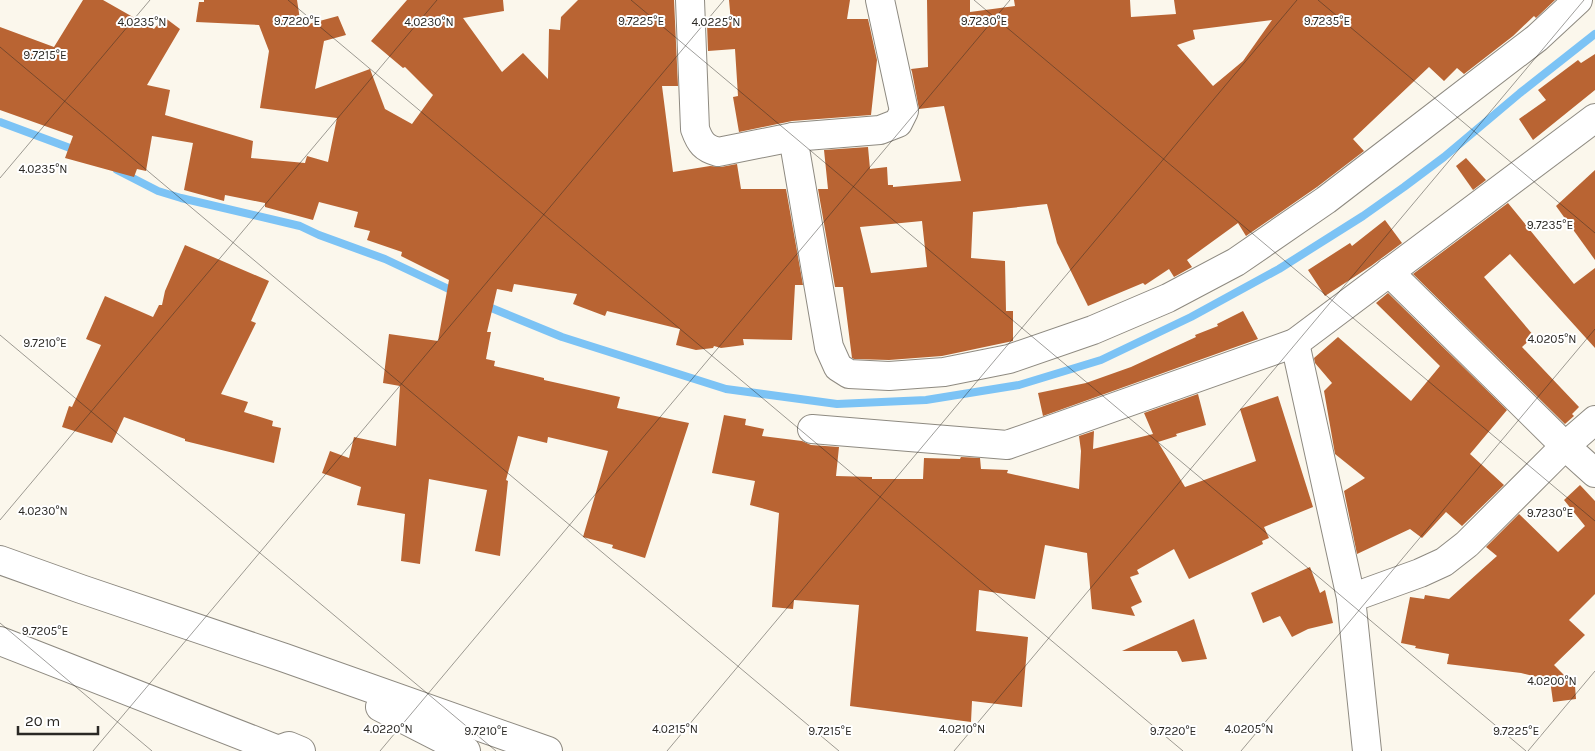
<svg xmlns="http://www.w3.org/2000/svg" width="1595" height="751" font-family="Karla,sans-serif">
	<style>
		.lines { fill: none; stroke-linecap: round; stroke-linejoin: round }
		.stream { stroke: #7cc3f5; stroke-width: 8 }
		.building { fill: #b96433; fill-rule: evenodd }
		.minor-casing { stroke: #8e8a81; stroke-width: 30 }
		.highway-casing { stroke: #8e8a81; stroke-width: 30 }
		.minor { stroke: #fff; stroke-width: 28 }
		.highway { stroke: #fff; stroke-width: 28 }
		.ticks { fill: none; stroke: #2a2824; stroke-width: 1; stroke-opacity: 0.45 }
		.ticks-label { font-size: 12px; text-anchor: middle; fill: #2a2824; stroke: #fff; stroke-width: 4; stroke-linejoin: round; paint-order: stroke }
	</style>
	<rect width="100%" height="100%" fill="#fbf7ec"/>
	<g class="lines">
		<g class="stream">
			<polyline points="0,122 78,151"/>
			<polyline points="117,170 158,191 181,198 300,226 319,235 385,259 455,292"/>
			<polyline points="484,305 562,337 726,389 837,404 926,400 1019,385 1101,360 1191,317 1279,269 1363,216 1404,187 1444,157 1520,93 1595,34"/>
		</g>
	</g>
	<g class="building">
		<polygon points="83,0 103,0 154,29 164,17 180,29 147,85 170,90 165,115 253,141 251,158 305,163 307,156 328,162 337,118 260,108 269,51 259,25 196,22 199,2 204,2 204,0 297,0 301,26 338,16 346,35 324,41 315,89 370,69 385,109 412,124 433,95 405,67 403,68 371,41 407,0 503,0 504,11 463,18 502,72 523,53 548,79 549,29 560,30 561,17 578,0 674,0 678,86 662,86 673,172 710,166 721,167 737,164 741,189 786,189 803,285 795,285 792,340 743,339 744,345 721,348 714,346 713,348 696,350 676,345 680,329 607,311 605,316 573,304 577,294 514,284 512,292 497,289 487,332 491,332 486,359 495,361 494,366 544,378 544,380 620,397 617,408 689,423 645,558 612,548 613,545 583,537 608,451 548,437 547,443 518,436 506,480 508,481 500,556 475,551 487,490 429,479 420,564 401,561 405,514 357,505 361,487 322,473 330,451 349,458 354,437 396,446 400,386 383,383 389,334 438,341 449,280 401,256 402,252 367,240 370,231 354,227 358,212 319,202 313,220 265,207 265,203 225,195 224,201 184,190 193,143 152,136 146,171 137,169 134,177 65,158 73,136 0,110 0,27 54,47"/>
		<polygon points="729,0 850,0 847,19 868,19 877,60 871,115 792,121 739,132 733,97 738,96 735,49 708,51 707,24 731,22"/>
		<path d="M927,0H970V12L1015,6L1014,0H1130L1131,17L1176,14L1174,0H1555L1536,18L1534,16L1513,36L1464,74L1457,68L1444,81L1429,67L1353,139L1364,151L1317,187L1246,236L1238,223L1187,260L1192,267L1174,277L1169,269L1145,285L1143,283L1088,306L1057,243L1047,204L973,212L971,258L1005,261L1006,311H1013V341L942,356L889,360L854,359L852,358L843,287H835L818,189H828L824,150L868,147L870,169L887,167L888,185H893V187L961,181L944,106L919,109L912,72L911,69L928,67ZM1272,20L1243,61L1213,86L1177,45L1195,39L1193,30ZM922,221L927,267L871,273L860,227Z"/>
		<polygon points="1595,54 1595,90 1533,140 1519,119 1546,100 1538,90 1578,60 1581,63"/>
		<polygon points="1466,158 1486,180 1473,190 1456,166"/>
		<polygon points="1595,170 1595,260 1556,206"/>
		<polygon points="1508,203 1574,284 1595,268 1595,348 1510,254 1484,277 1534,336 1522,347 1579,407 1572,414 1574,416 1565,424 1413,274"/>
		<polygon points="1385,220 1402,243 1371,266 1325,296 1308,270 1350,243 1352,246"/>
		<polygon points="185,245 269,281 251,321 256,323 221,394 248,402 244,412 273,421 272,426 281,428 274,463 185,441 185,439 124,417 112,443 62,427 69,406 72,407 101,345 86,339 105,296 153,317 159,305 162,305 165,291"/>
		<polygon points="1388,293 1507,410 1470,454 1504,485 1462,526 1446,512 1422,538 1410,529 1357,554 1344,491 1365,478 1335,454 1324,391 1332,383 1315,363 1314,358 1338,337 1411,401 1440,366 1376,303"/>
		<polygon points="1243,311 1258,339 1043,416 1038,393 1086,383 1131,367 1196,337 1195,335 1218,326 1217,324"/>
		<polygon points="1198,394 1206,425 1176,434 1177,436 1158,442 1185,487 1256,461 1240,409 1278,396 1313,507 1264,527 1269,538 1262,541 1263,544 1189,579 1174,549 1137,570 1139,574 1130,577 1142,602 1131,607 1135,616 1092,609 1087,553 1045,545 1035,599 979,590 976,631 1028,637 1022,707 972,701 971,722 850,706 859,605 794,600 793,609 772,607 779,513 750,505 755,481 712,473 724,415 746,419 745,425 764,429 762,436 802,441 811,445 839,447 836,476 872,477 872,479 923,479 924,458 960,459 961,457 980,458 981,469 1008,470 1007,473 1079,489 1081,451 1079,436 1094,431 1093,449 1153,434 1144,413"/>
		<polygon points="1580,485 1595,501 1595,594 1569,620 1585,635 1554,665 1575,686 1576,699 1553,702 1550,680 1521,673 1447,664 1449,654 1415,648 1416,646 1401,643 1410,597 1424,599 1425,595 1449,599 1497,556 1486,547 1519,514 1558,552 1585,526 1564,500"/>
		<polygon points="1310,567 1320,593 1325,590 1333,623 1308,629 1292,637 1280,616 1263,623 1251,593"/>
		<polygon points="1194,619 1207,659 1182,662 1177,651 1122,651"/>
	</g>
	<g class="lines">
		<g class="minor-casing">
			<g id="minor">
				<path d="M690,0L695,129C700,143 704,148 718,152L793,137"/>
				<polyline points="880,0 904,111 898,123 880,130 793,137 829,347 838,367 849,374 889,376 944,372 1009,359 1093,330 1168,298 1236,262 1326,200 1537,38 1578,0"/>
				<polyline points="1389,272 1565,446 1595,473"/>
				<polyline points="1295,343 1351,598 1367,751"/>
				<polyline points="812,429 1007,445 1295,343 1595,118"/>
				<polyline points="1351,598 1420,573 1444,562 1467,544 1565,446 1595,420"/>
				<polyline points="0,641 276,749"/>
				<polyline points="275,751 289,746 301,751"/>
			</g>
		</g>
		<g class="highway-casing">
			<g id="highway">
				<polyline points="0,560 81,589 285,658 548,751"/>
				<polyline points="380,707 466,751"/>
			</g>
		</g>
		<use href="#minor" class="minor"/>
		<use href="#highway" class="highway"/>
	</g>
	<path class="ticks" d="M288,0L1183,751M631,0L1526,751M974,0L1595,521M1318,0L1595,233M0,47L839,751M0,178L150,0M0,335L496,751M0,520L437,0M0,623L152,751M93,751L724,0M380,751L1010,0M667,751L1297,0M954,751L1584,0M1241,751L1595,329M1528,751L1595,671"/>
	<g class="ticks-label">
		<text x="297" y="25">9.7220°E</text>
		<text x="641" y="25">9.7225°E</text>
		<text x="984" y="25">9.7230°E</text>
		<text x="1327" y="25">9.7235°E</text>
		<text x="142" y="26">4.0235°N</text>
		<text x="429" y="26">4.0230°N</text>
		<text x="716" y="26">4.0225°N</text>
		<text x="45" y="59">9.7215°E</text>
		<text x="43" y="173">4.0235°N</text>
		<text x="1550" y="229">9.7235°E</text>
		<text x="1552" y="343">4.0205°N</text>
		<text x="45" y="347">9.7210°E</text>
		<text x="43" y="515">4.0230°N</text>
		<text x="1550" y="517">9.7230°E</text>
		<text x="45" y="635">9.7205°E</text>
		<text x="1552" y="685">4.0200°N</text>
		<text x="388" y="733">4.0220°N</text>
		<text x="675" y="733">4.0215°N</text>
		<text x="962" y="733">4.0210°N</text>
		<text x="1249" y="733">4.0205°N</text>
		<text x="486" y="735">9.7210°E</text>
		<text x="830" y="735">9.7215°E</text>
		<text x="1173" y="735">9.7220°E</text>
		<text x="1516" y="735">9.7225°E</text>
	</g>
	<path d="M18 726v8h80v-8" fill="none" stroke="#2a2824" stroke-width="2.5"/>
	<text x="25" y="726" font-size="15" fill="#2a2824" stroke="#ffffff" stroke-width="4" paint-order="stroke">20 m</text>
</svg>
